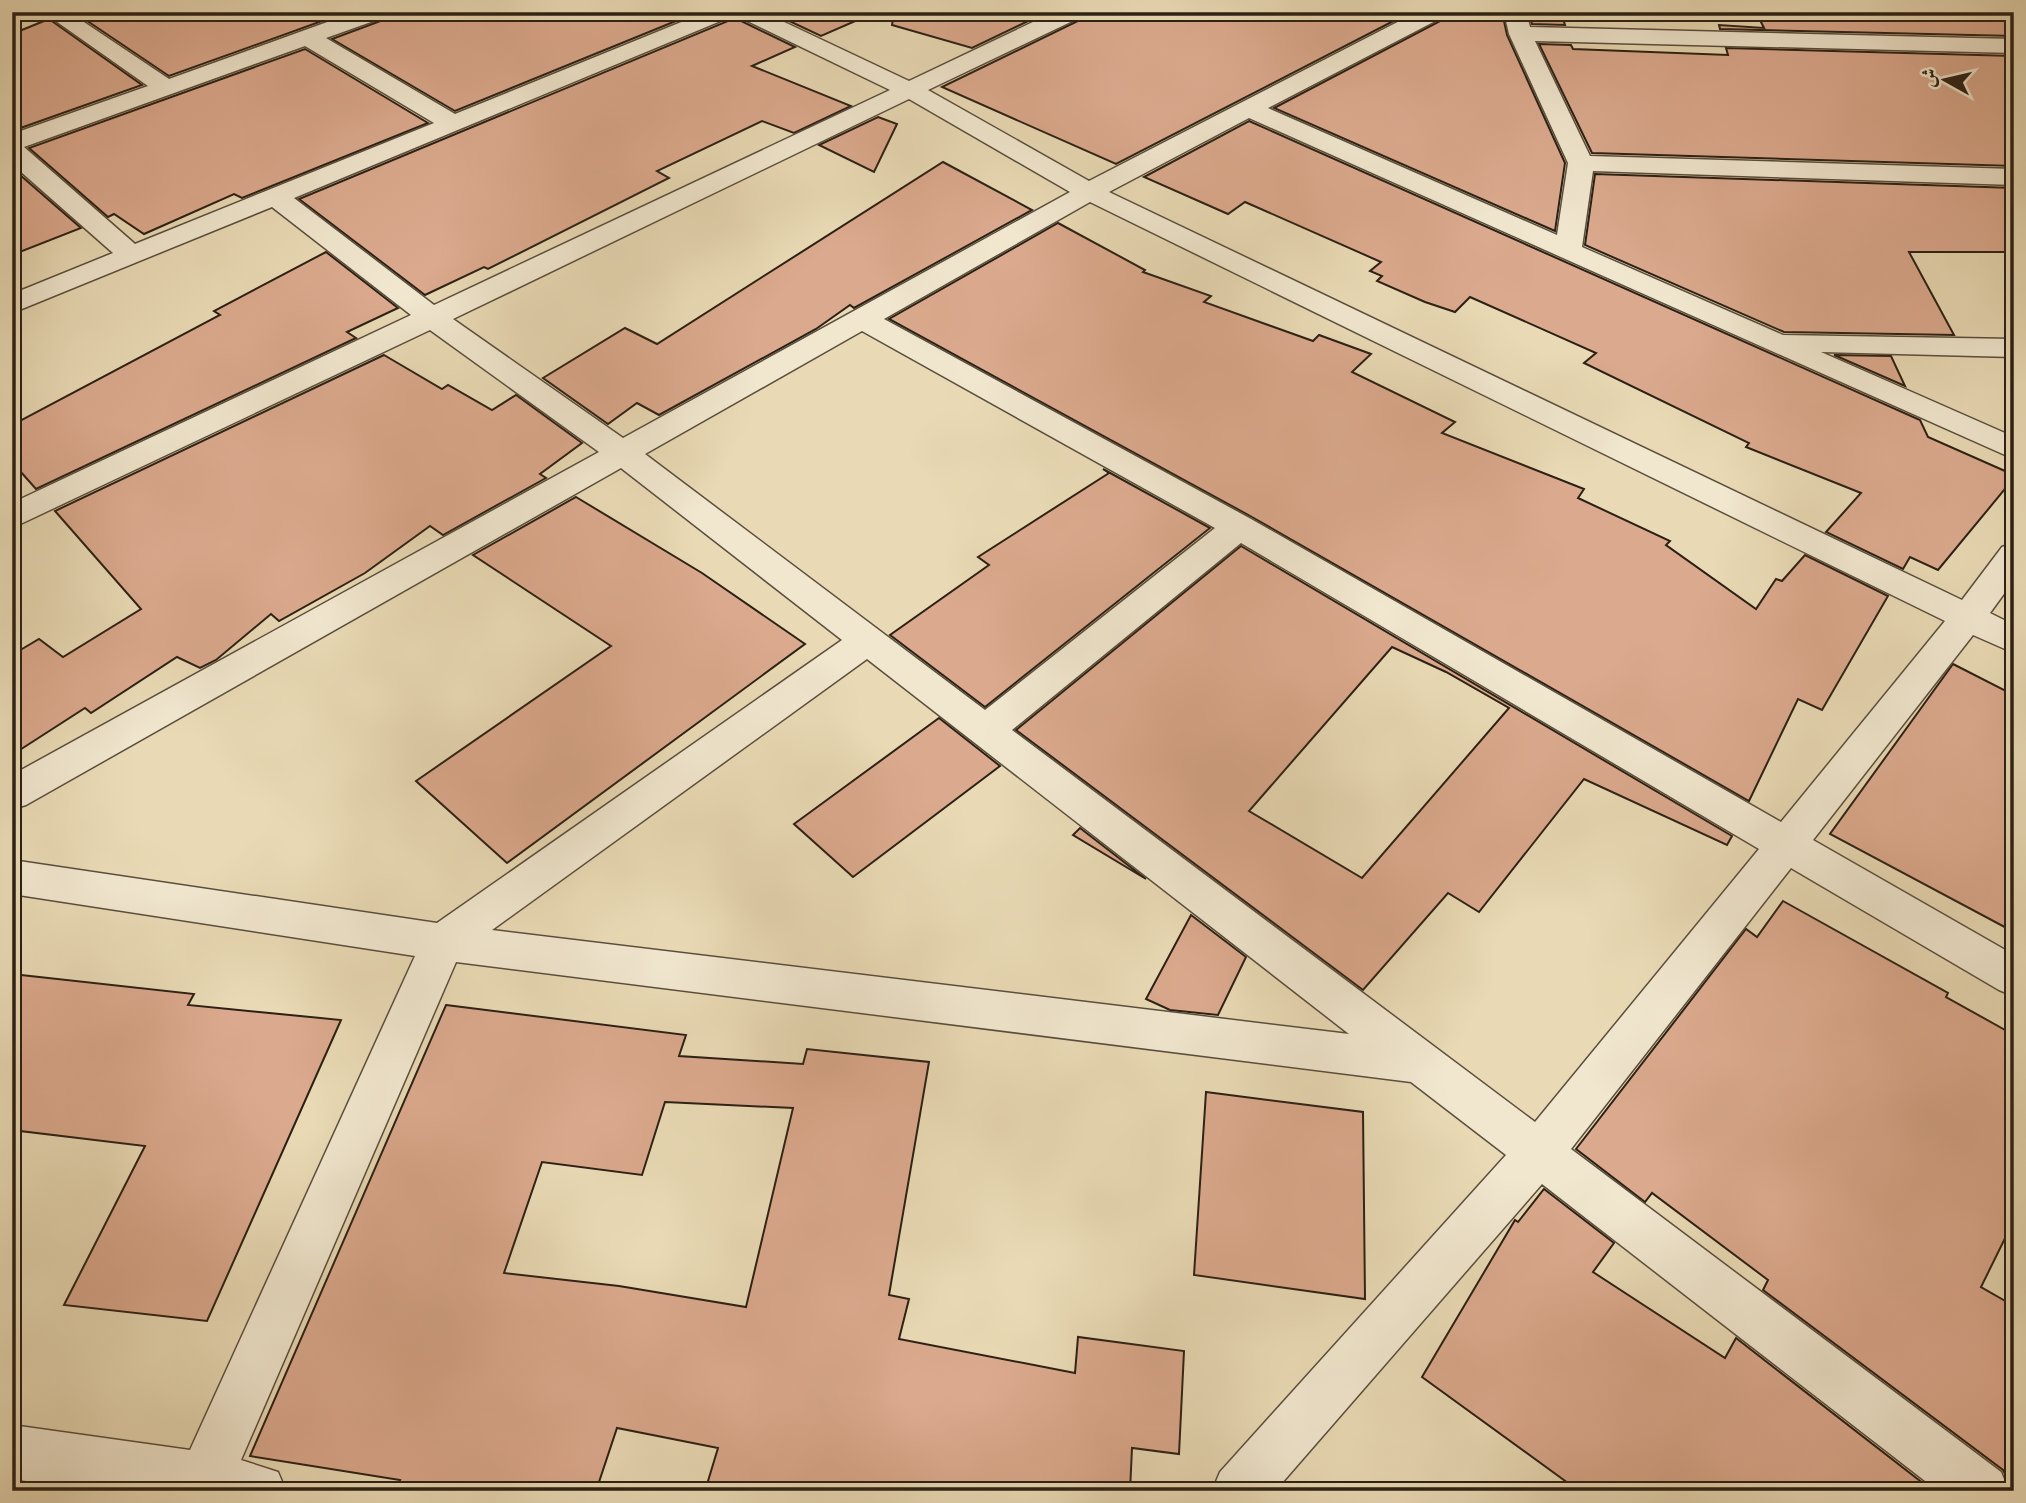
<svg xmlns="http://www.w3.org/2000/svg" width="2026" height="1503" font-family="Alegreya,Amiri,serif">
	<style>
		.building { fill: #dba98d; stroke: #2b2015; stroke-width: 2; fill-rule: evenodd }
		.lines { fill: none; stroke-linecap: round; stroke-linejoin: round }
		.minor-casing { stroke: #5a4e3d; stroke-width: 3 }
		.minor { fill: #f1e7cf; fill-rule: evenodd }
	</style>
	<rect width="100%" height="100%" fill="#e9dab5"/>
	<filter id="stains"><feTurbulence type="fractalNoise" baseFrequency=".00286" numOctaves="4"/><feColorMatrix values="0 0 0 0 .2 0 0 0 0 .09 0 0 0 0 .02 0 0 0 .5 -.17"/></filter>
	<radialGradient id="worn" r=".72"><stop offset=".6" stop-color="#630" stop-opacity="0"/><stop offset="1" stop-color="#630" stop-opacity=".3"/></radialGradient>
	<g class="building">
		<polygon points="74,12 347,12 169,76"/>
		<polygon points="390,12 698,12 455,111 332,39 386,19"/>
		<polygon points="770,12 876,12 821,36"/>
		<polygon points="894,12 1047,12 972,48 892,25"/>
		<polygon points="1086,12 1411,12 1116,164 942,87 1082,19"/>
		<polygon points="1448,12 1502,12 1507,35 1565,163 1555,231 1274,108 1444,19"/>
		<polygon points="1529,12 1561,12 1565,25 1532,24"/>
		<polygon points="1756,12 2014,12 2014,36 1720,29 1719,25 1764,28"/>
		<polygon points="735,18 795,47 752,66 851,106 794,133 762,121 657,171 669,178 488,269 484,267 425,295 299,199"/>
		<polygon points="49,19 142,85 12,131 12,34"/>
		<polygon points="1539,44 1571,45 1573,49 1728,55 1726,48 2014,56 2014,166 1592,153"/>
		<polygon points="305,49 428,123 242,198 234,194 144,234 114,214 108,217 29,148"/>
		<polygon points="878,117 897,124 874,172 819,145"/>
		<polygon points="1249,121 1920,420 1928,437 2014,475 2014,478 1938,570 1910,557 1903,569 1826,532 1861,493 1746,447 1749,443 1584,363 1596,353 1470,297 1455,312 1425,302 1377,281 1382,276 1370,271 1381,262 1245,202 1228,214 1144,177"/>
		<polygon points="943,162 1032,210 854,308 850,305 816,329 659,415 637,403 608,424 543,378 625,328 657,344"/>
		<polygon points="12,168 81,228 12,255"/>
		<polygon points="1595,174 2014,188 2014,252 1909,252 1954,335 1784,332 1585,245"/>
		<polygon points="1058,223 1145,270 1143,272 1211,296 1204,302 1313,341 1319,335 1371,354 1352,372 1455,422 1442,433 1584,489 1578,498 1670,541 1666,545 1756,609 1776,579 1782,581 1805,555 1888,596 1822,710 1798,699 1749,801 1252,517 889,319"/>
		<polygon points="326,252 398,308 347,332 356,338 36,489 12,462 12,425 220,315 214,311"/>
		<polygon points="384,355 442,389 448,385 492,410 516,395 582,443 540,474 546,478 443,535 430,526 365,573 279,621 271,614 216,660 200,668 177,657 91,713 85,708 12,755 12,655 39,639 63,657 141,609 55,511"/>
		<polygon points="1834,355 1891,356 1905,386"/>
		<polygon points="1103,469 1210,528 985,707 890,635 989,565 978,557 1109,473"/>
		<polygon points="576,497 702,573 805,644 507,863 416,781 611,646 473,555"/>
		<path d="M1241,546L1732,836L1727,845L1584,779L1479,912L1448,893L1363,990L1016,730ZM1392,647L1446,672L1509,708L1362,878L1249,811Z"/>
		<polygon points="1953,664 2014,695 2014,932 1830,834"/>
		<polygon points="939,718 1000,766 853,877 794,824"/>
		<polygon points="1080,828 1146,879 1073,835"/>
		<polygon points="1783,901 1948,993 1946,997 2014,1035 2014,1220 1981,1287 2014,1306 2014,1491 2003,1470 1763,1290 1768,1280 1652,1193 1645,1202 1576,1149 1746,929 1757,937"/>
		<polygon points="1191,915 1246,957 1218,1015 1170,1010 1146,999"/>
		<polygon points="12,974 194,994 188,1005 341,1020 207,1321 64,1305 145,1146 12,1130"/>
		<path d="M446,1005L686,1035L679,1056L803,1064L807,1049L929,1062L889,1295L909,1299L899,1339L1075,1373L1078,1337L1184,1351L1179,1454L1132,1448L1130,1491H705L718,1448L617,1428L596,1491H454L398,1484L400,1480L250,1456ZM665,1102L793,1108L746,1307L619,1286L504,1273L542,1162L642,1175Z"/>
		<polygon points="1206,1092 1363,1112 1365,1299 1194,1275"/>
		<polygon points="1544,1189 1614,1243 1593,1272 1725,1358 1736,1338 1933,1491 1579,1491 1422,1377 1515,1220 1518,1222"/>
	</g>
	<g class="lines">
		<g class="minor-casing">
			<path id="minor" d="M43,12H69L169,79L355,12H388L385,17L326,38L455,114L706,12H763L909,81L1054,12H1084L1081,17L928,90L1089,181L1417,12H1446L1443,17L1268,108L1557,235L1568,163L1509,34L1504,12H1526L1530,27L2014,39V53L1535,41L1590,156L2014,169V185L1593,171L1582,247L1783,335L2014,339V357L1821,352L2014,437V459L1249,118L1109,192L1962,600L2002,547L2014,543V580L1990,613L2014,625V653L1973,635L1813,840L2014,955V996L1999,990L1791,868L1571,1149L2001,1472L2009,1491H1938L1542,1184L1275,1491H1212L1220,1472L1506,1155L1411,1082L456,962L241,1460L278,1472L286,1491H96L12,1479V1425L190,1450L415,956L12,894V860L437,923L842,640L621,468L26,805L12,809V775L599,452L430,330L12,528V503L411,315L272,207L12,313V294L113,253L12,164V134L148,86ZM735,15L890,90L434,305L294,198ZM305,46L434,123L135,244L24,147ZM909,99L1070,192L623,438L453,319ZM1090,202L1945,621L1781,822L1251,519L884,319ZM862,331L1215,528L985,710L645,454ZM1241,543L1759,849L1535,1122L1012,730ZM867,659L1349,1034L492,930Z"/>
		</g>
		<use href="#minor" class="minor"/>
	</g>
	<rect width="2026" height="1503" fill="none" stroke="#e9dab5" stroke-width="42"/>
	<rect x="14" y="14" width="1998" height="1475" fill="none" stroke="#2b2015" stroke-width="3.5"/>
	<rect x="21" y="21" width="1984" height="1461" fill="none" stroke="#2b2015" stroke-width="2"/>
	<g transform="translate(1945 80) rotate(278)" stroke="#f1e7cf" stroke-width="5" paint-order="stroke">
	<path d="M0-5L12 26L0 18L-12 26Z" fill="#2b2015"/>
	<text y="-10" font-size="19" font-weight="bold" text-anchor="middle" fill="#2b2015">ش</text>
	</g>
	<rect width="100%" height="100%" filter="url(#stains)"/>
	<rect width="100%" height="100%" fill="url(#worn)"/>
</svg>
